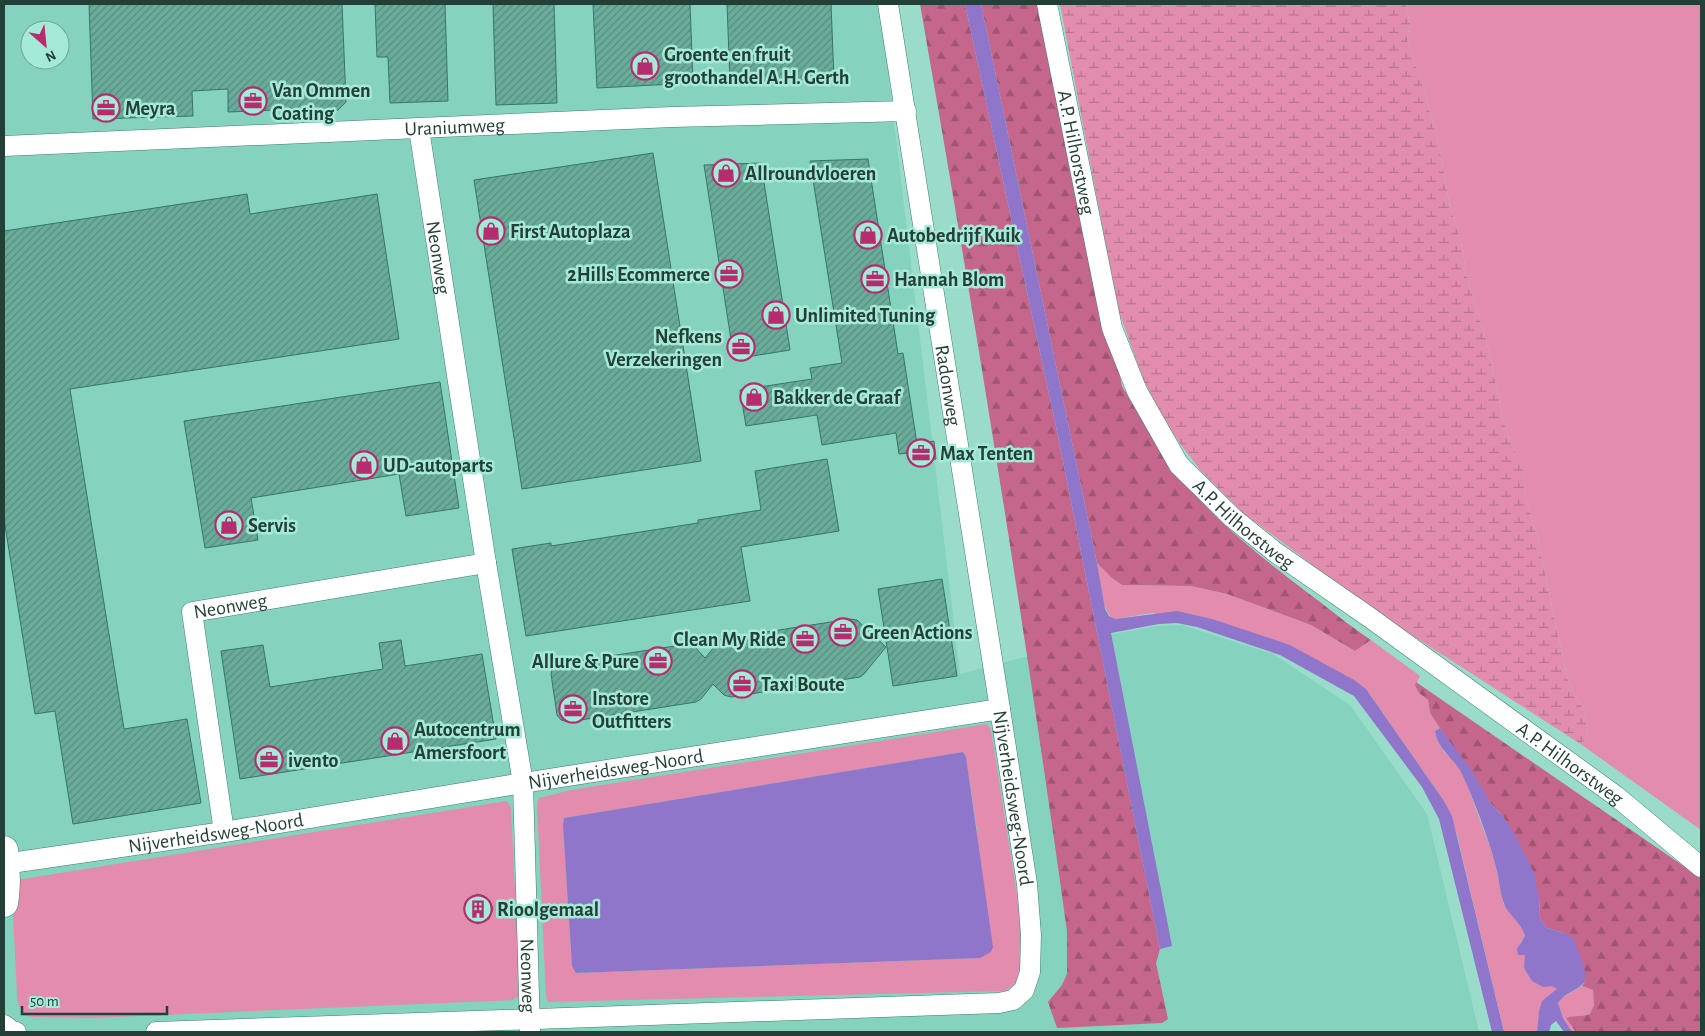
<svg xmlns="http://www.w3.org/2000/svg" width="1705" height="1036" font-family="'Alegreya Sans',sans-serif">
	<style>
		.built { fill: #85d2be; fill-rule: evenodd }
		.green { fill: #e28dad; fill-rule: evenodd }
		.forest { fill: url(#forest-firs) }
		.wetland { fill: url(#wetland-marsh) }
		.water { fill: #8f76cb }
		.building { fill: url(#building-hatch); stroke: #347768 }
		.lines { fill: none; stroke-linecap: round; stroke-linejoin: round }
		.street-casing { stroke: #3c7e6e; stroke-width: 21 }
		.secondary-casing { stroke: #3c7e6e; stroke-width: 29 }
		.street { stroke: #fff; stroke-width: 20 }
		.secondary { stroke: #fff; stroke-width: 28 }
		.labels { text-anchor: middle; stroke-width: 5; stroke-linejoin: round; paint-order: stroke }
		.poi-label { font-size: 20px; font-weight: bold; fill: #233f38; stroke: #a5e9d7; text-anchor: start }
		.street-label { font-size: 20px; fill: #233f38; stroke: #a5e9d7 }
	</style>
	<defs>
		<pattern id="forest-firs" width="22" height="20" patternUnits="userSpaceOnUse" patternTransform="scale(1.25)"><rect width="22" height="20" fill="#c5668c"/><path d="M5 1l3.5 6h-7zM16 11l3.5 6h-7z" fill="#a05573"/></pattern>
		<pattern id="wetland-marsh" width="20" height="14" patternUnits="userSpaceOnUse" patternTransform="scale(1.25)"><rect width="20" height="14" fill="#e28dad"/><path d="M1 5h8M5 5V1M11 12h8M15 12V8" fill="none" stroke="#b7758e"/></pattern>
		<pattern id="building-hatch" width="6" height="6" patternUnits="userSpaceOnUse" patternTransform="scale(1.25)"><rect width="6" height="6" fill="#6aac9b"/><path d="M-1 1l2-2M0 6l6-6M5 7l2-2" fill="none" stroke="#578d7f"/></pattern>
	</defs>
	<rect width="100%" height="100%" fill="#99dcca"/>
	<path class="built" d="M4,4H880L960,674L1113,634L1157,626L1182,625L1273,654L1350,705L1427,814L1479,1032H4ZM30,30H60V60H30Z"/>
	<g class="green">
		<polygon points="1406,4 1701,4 1701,830 1582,745 1588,732 1584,711 1568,681 1538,540 1526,499 1524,475 1511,443 1503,418 1486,339 1465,270 1463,247 1450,207 1439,145 1424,90 1407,40 1410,24"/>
		<path d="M1097,563L1112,578L1122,585L1191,586L1227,594L1311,625L1355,651L1371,640L1420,676L1415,686L1419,693L1428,700L1430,713L1440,728L1435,731L1436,737L1444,752L1452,759L1463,774L1490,847L1497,871L1503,903L1522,927L1525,936L1520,943L1526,955L1524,968L1557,989L1539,1011L1537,1032H1504L1457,835L1444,801L1366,689L1290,645L1152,613L1115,619C1100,613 1100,577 1097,563Z"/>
		<path d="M987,724L991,730L1022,926L1021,972L1015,984L1005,991L548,1002L546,997L537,805L539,798L571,790ZM963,752L966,758L977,830L980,958L577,973L572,966L563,825L564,818Z"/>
		<polygon points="507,801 511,808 520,995 513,1000 93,1018 32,1017 24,1015 19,1006 17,995 12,893 17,880"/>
		<path d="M1582,986L1593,990L1594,1005L1590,1014C1581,1017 1574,1015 1566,1018L1576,1032H1572L1563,1018L1558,1003L1560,999Z"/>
	</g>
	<g class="forest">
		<path d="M920,4H965L1058,436L1160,949L1156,963L1168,1019L1162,1023L1057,1028L1048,1002L1062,985L1067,974V931C1024,621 974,312 920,4Z"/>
		<path d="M981,4H1044L1122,386C1145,425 1169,464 1199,499C1233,536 1273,566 1312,596C1332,611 1350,626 1371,640L1355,651L1311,625L1227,594L1191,586L1122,585L1112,578L1097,563Z"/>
		<path d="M1416,682L1701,878V1032H1576L1566,1018C1574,1015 1581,1017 1590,1014L1594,1005L1593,990L1582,986L1585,982L1564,933L1547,928L1540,919L1539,897L1519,844L1502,815L1491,804L1440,728L1430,713L1428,700L1419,693L1415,686Z"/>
	</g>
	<polygon class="wetland" points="1060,4 1406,4 1410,24 1407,40 1424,90 1439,145 1450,207 1463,247 1465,270 1486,339 1503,418 1511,443 1524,474 1526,499 1538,540 1568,681 1584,711 1588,732 1582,745 1367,606 1242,512 1201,471 1181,445 1167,424 1143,379 1118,309"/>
	<g class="water">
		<polygon points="965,4 981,4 1097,563 1105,609 1109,616 1115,619 1177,611 1212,619 1290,645 1354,680 1366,689 1444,801 1452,816 1504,1032 1492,1032 1439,819 1422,787 1354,696 1280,655 1197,627 1177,623 1159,624 1111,633 1172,946 1160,949 1058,436"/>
		<path d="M1440,728L1472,771L1491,804L1502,815L1516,837L1534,873L1539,897L1540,919L1547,928L1564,933L1574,939L1585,971V982C1577,991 1564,993 1558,1003L1563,1018L1572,1032H1564L1556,1021L1551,1025L1549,1032H1537L1539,1011L1542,1001L1557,989L1552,986L1543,987L1532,981L1524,968L1525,955H1518L1517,949L1525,936C1521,921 1507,915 1503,901C1500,891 1499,881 1497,871C1490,842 1475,803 1463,776C1456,759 1437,750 1435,731Z"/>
		<polygon points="963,752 966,757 993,947 991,952 980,958 576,973 572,966 563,825 564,818"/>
	</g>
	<g class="building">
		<polygon points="89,4 342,4 346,102 338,110 300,112 300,109 228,112 228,89 192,91 193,116 93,119"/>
		<polygon points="375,4 445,4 448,101 390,103 388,57 377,57"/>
		<polygon points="493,4 554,4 557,103 496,105"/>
		<polygon points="593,4 690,4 693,83 597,88"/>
		<polygon points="727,4 831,4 834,79 730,82"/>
		<polygon points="653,153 701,461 522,489 474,180"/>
		<polygon points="868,159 898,354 903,353 917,444 934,441 936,459 910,463 909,453 899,454 896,433 822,445 817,415 746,426 740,390 812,379 810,368 842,363 810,161"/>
		<polygon points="761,163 790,350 734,359 704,165"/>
		<polygon points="247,194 250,214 377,194 399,339 70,389 124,729 187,719 201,803 73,824 55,711 35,714 4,519 4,231"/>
		<polygon points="440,382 459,508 406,516 399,474 251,498 258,540 205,548 184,421"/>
		<polygon points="827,459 839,531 741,547 750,601 526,636 512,549 551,543 551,546 698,523 698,520 761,510 755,471"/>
		<polygon points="942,579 957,676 893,686 878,589"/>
		<polygon points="850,619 857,620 886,647 864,674 860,677 731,697 724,695 713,684 701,699 696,702 568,722 561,720 557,715 551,674 553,667 558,664 688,644 694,646 705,658 721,639"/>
		<polygon points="401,640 405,666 482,654 496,739 240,779 221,651 263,645 270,687 383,669 379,643"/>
		<polygon points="477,894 484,896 490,901 493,909 489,919 478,924 469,920 464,910 465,903 470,902"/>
	</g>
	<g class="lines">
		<g class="street-casing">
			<g id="street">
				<path id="s1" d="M888,4L1000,709"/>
				<path id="s2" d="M1047,4L1112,328L1137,391L1179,465L1233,518L1275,552L1369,617L1616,796L1701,867"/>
				<path id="s3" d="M419,129L486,563L523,783L530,1031"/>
				<path id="s4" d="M4,146L672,117L906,111"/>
				<path id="s5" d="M224,832L192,612L486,563"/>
				<path id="s6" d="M4,864L224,832L523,783L1000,709L1027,884L1031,935L1030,972L1024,990L1013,1000L999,1003L156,1032"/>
				<polyline points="4,1025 12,1031 16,1032"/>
			</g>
		</g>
		<g class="secondary-casing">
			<path id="secondary" d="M4,850C6,867 7,886 4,903"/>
		</g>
		<use href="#street" class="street"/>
		<use href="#secondary" class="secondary"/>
	</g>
	<defs>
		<g id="shop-ring" transform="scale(1.4375)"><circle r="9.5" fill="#a5e9d7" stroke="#b52d6e" stroke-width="1.5"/><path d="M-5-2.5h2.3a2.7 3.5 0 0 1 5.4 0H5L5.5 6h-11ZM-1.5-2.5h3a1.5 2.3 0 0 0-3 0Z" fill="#b52d6e"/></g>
		<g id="office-ring" transform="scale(1.4375)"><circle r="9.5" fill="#a5e9d7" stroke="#b52d6e" stroke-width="1.5"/><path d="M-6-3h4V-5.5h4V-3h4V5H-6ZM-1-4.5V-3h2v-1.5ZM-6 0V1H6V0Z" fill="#b52d6e"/></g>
		<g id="building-ring" transform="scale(1.4375)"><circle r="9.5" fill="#a5e9d7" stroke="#b52d6e" stroke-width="1.5"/><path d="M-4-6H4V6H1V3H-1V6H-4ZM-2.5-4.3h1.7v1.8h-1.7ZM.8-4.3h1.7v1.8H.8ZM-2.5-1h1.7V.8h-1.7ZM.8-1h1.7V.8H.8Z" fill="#b52d6e"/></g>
	</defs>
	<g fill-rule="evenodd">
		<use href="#shop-ring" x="645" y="66"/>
		<use href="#office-ring" x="253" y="101"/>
		<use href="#office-ring" x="106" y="108"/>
		<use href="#shop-ring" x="726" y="173"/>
		<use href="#shop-ring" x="491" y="231"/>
		<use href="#shop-ring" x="868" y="235"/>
		<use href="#office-ring" x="729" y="274"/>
		<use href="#office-ring" x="875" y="279"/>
		<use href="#shop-ring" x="776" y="315"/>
		<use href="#office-ring" x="741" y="347"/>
		<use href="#shop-ring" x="754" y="397"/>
		<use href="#office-ring" x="921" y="453"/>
		<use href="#shop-ring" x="364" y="465"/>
		<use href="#shop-ring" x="229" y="525"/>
		<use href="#office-ring" x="843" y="632"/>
		<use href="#office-ring" x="805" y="639"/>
		<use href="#office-ring" x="658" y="661"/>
		<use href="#office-ring" x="742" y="684"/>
		<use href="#office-ring" x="573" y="709"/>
		<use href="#shop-ring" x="395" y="741"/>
		<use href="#office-ring" x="269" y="760"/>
		<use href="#building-ring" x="478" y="909"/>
	</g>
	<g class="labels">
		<g class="poi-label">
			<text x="664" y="61">Groente en fruit<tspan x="664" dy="23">groothandel A.H. Gerth</tspan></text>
			<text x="272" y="97">Van Ommen<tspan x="272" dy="23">Coating</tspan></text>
			<text x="125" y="115">Meyra</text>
			<text x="745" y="180">Allroundvloeren</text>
			<text x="510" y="238">First Autoplaza</text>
			<text x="887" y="242">Autobedrijf Kuik</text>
			<text x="710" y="281" text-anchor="end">2Hills Ecommerce</text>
			<text x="894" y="286">Hannah Blom</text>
			<text x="795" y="322">Unlimited Tuning</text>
			<text x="722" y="343" text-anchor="end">Nefkens<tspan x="722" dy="23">Verzekeringen</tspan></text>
			<text x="773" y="404">Bakker de Graaf</text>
			<text x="940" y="460">Max Tenten</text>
			<text x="383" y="472">UD-autoparts</text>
			<text x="248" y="532">Servis</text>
			<text x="862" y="639">Green Actions</text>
			<text x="786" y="646" text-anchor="end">Clean My Ride</text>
			<text x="639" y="668" text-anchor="end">Allure &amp; Pure</text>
			<text x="761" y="691">Taxi Boute</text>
			<text x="592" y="705">Instore<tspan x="592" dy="23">Outfitters</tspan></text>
			<text x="414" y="736">Autocentrum<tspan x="414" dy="23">Amersfoort</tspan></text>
			<text x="288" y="767">ivento</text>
			<text x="497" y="916">Rioolgemaal</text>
		</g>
		<g class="street-label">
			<text dy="7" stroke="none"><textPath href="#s4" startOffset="451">Uraniumweg</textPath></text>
			<text dy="7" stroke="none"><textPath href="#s2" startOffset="151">A.P. Hilhorstweg</textPath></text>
			<text dy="7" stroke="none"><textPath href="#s3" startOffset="130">Neonweg</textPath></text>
			<text dy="7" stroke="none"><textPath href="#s1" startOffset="386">Radonweg</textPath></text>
			<text dy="7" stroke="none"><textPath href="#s2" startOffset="571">A.P. Hilhorstweg</textPath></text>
			<text dy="7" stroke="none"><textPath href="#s5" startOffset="261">Neonweg</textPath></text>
			<text dy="7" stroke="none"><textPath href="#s2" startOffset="976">A.P. Hilhorstweg</textPath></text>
			<text dy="7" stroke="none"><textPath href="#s6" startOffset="619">Nijverheidsweg-Noord</textPath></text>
			<text dy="7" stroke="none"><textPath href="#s6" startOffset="1098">Nijverheidsweg-Noord</textPath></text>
			<text dy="7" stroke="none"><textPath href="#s6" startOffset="214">Nijverheidsweg-Noord</textPath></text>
			<text dy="7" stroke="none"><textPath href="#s3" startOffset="855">Neonweg</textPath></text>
		</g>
	</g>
	<rect width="1705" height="1036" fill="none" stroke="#233f38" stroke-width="10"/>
	<g transform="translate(45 45) rotate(153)"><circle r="24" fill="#a5e9d7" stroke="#71a597"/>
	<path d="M0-4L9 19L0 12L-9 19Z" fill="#b52d6e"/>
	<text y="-8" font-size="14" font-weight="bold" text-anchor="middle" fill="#233f38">N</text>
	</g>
	<path d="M22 1006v8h145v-8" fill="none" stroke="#233f38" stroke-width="2.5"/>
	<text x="30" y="1006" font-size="15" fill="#233f38" stroke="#a5e9d7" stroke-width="4" paint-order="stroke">50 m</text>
</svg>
